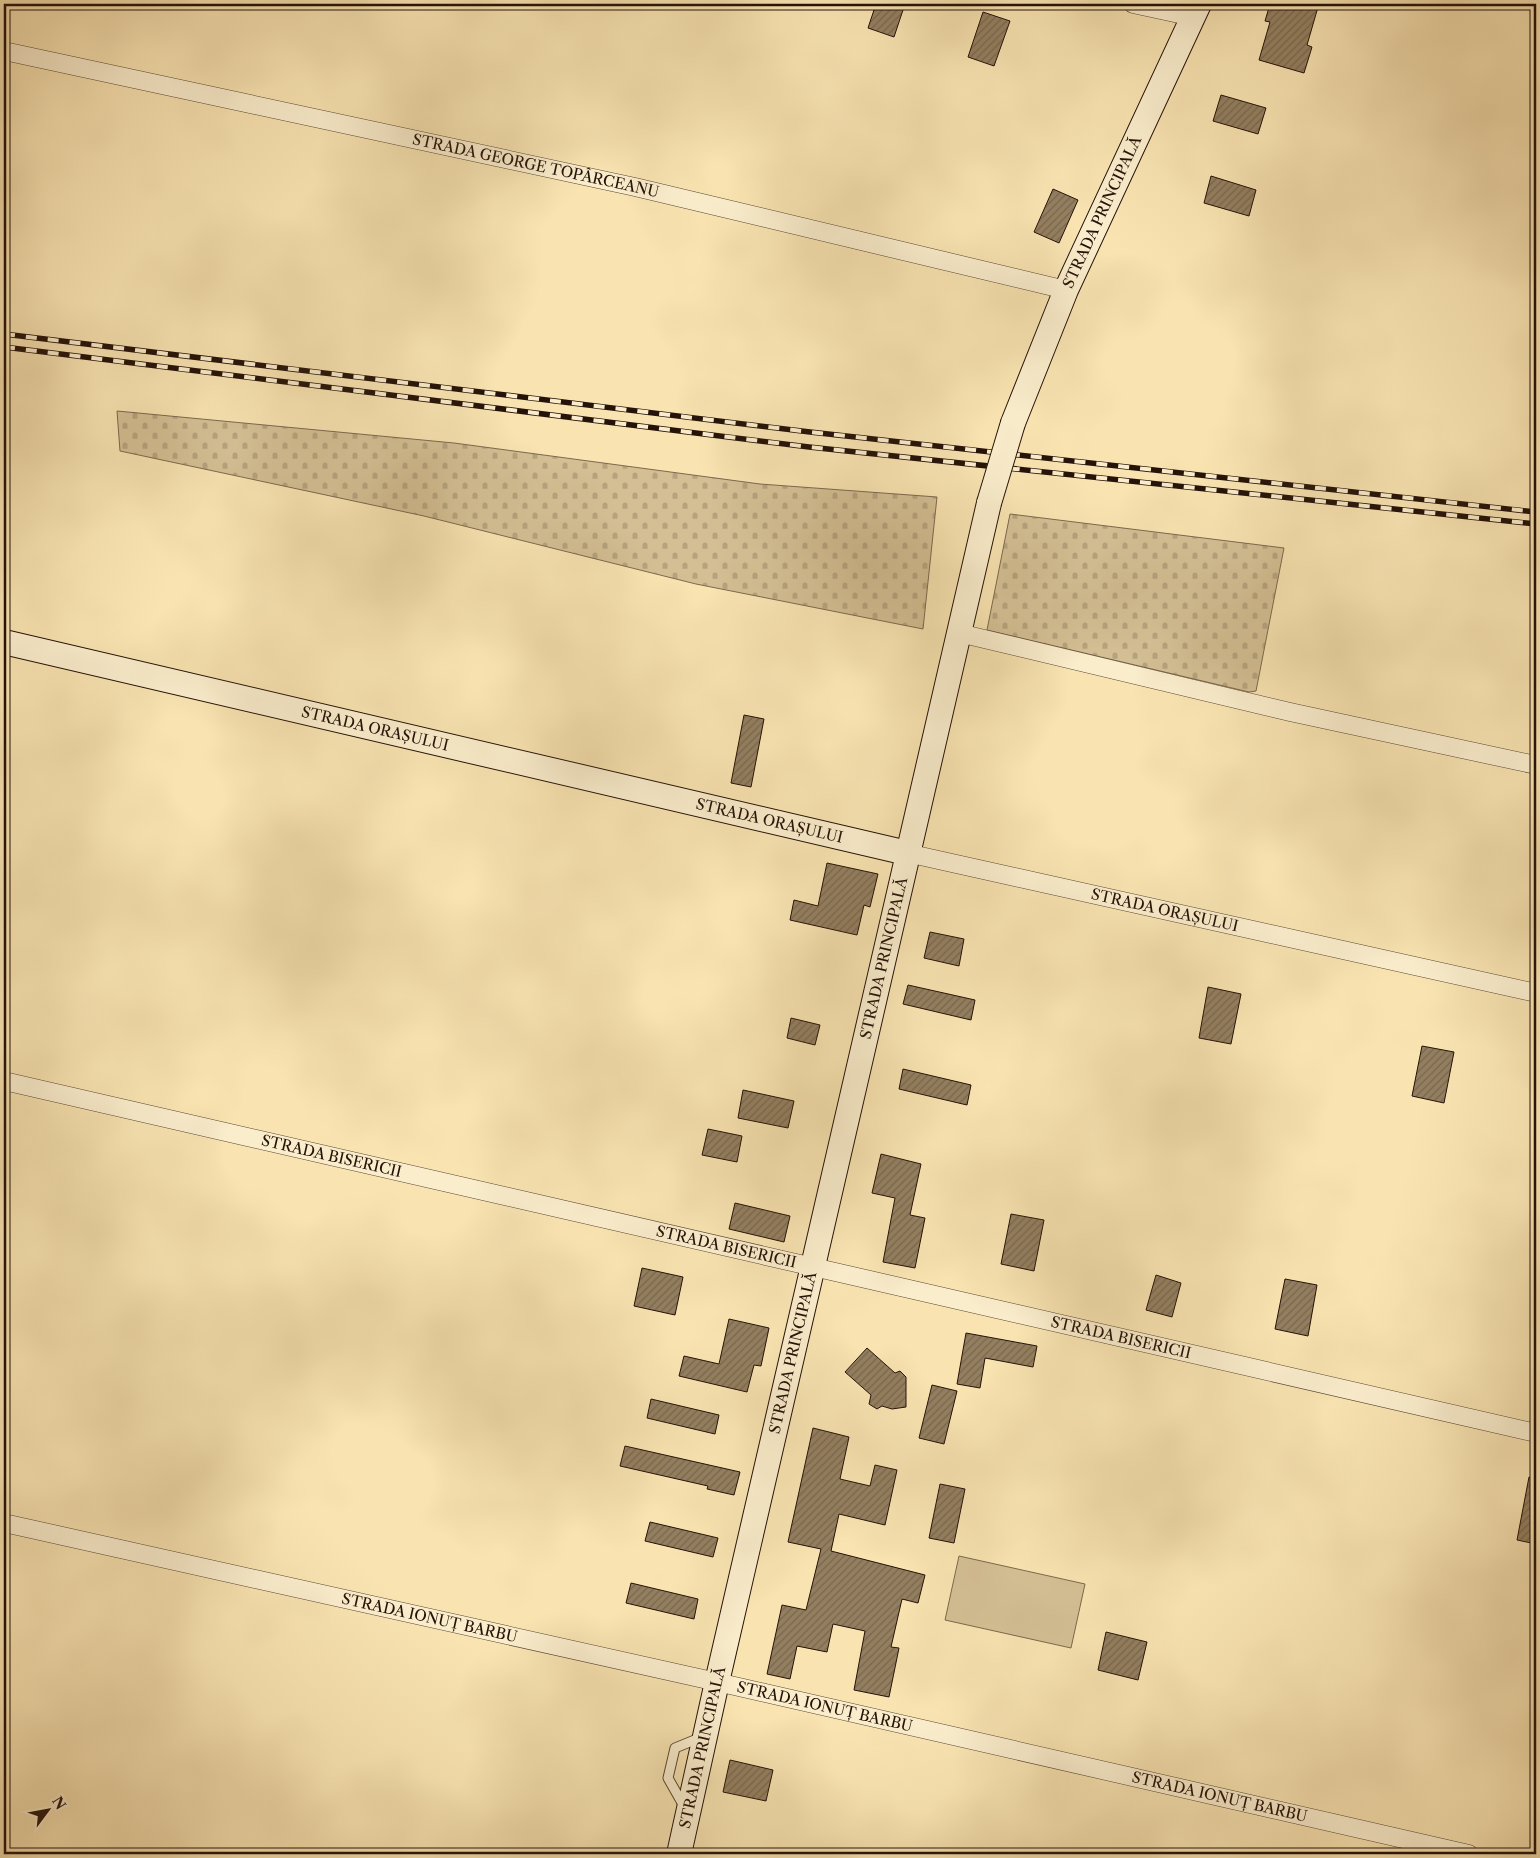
<svg xmlns="http://www.w3.org/2000/svg" width="1540" height="1858" font-family="'Libre Caslon Text',serif">
	<style>
		.cemetery { fill: url(#cemetery-stones); stroke: #7c684e }
		.park { fill: #d4bf94; stroke: #7c684e }
		.building { fill: url(#building-hatch); stroke: #251208 }
		.lines { fill: none; stroke-linecap: round; stroke-linejoin: round }
		.service-casing { stroke: #5a4632; stroke-width: 11 }
		.minor-casing { stroke: #5a4632; stroke-width: 19 }
		.secondary-casing { stroke: #251208; stroke-width: 26 }
		.service { stroke: #faedcc; stroke-width: 9 }
		.minor { stroke: #faedcc; stroke-width: 18 }
		.secondary { stroke: #faedcc; stroke-width: 24 }
		.rail-casing { stroke: #251208; stroke-width: 5.5 }
		.rail { stroke: #faedcc; stroke-width: 4; stroke-dasharray: 11; stroke-linecap: butt }
		.secondary-bridge-casing { stroke: #251208; stroke-width: 26; stroke-linecap: butt }
		.secondary-bridge { stroke: #faedcc; stroke-width: 24 }
		.labels { text-anchor: middle; stroke-width: 4.5; stroke-linejoin: round; paint-order: stroke }
		.street-label { font-size: 15px; fill: #251208; stroke: #faedcc }
	</style>
	<defs>
		<pattern id="cemetery-stones" width="16" height="16" patternUnits="userSpaceOnUse" patternTransform="scale(1.25)"><rect width="16" height="16" fill="#d4bf94"/><path d="M2 7V4a2 2 0 0 1 4 0v3zM10 15v-3a2 2 0 0 1 4 0v3z" fill="#b6a37e"/></pattern>
		<pattern id="building-hatch" width="6" height="6" patternUnits="userSpaceOnUse" patternTransform="scale(1.25)"><rect width="6" height="6" fill="#937f60"/><path d="M-1 1l2-2M0 6l6-6M5 7l2-2" fill="none" stroke="#78674d"/></pattern>
	</defs>
	<rect width="100%" height="100%" fill="#f8e3b1"/>
	<filter id="stains"><feTurbulence type="fractalNoise" baseFrequency=".004" numOctaves="4"/><feColorMatrix values="0 0 0 0 .2 0 0 0 0 .09 0 0 0 0 .02 0 0 0 .5 -.17"/></filter>
	<radialGradient id="worn" r=".72"><stop offset=".6" stop-color="#630" stop-opacity="0"/><stop offset="1" stop-color="#630" stop-opacity=".3"/></radialGradient>
	<g class="cemetery">
		<polygon points="117,411 454,443 760,484 937,497 923,629 696,584 424,516 120,451"/>
		<polygon points="1010,514 1284,548 1256,691 1249,692 987,630"/>
	</g>
	<polygon class="park" points="959,1556 1085,1584 1071,1648 945,1620"/>
	<g class="building">
		<polygon points="876,4 905,4 894,37 868,28"/>
		<polygon points="1270,4 1306,4 1318,7 1307,45 1312,47 1304,73 1259,60 1270,22 1265,21"/>
		<polygon points="983,12 1010,21 994,66 968,57"/>
		<polygon points="1221,95 1266,108 1258,134 1213,121"/>
		<polygon points="1211,176 1256,190 1249,216 1204,203"/>
		<polygon points="1053,189 1078,200 1059,243 1034,232"/>
		<polygon points="744,715 764,719 751,787 731,783"/>
		<polygon points="827,863 878,874 870,907 864,905 857,935 790,920 794,900 818,906"/>
		<polygon points="930,932 964,939 959,966 924,958"/>
		<polygon points="908,985 975,1000 971,1020 903,1004"/>
		<polygon points="1208,987 1241,994 1231,1044 1199,1038"/>
		<polygon points="791,1018 820,1025 815,1045 787,1038"/>
		<polygon points="1422,1046 1454,1052 1444,1103 1412,1096"/>
		<polygon points="903,1069 971,1085 967,1105 899,1089"/>
		<polygon points="743,1090 794,1101 788,1128 738,1118"/>
		<polygon points="708,1129 742,1136 737,1162 702,1155"/>
		<polygon points="881,1154 921,1164 910,1215 925,1218 915,1268 883,1262 895,1198 872,1193"/>
		<polygon points="735,1203 790,1216 784,1242 729,1229"/>
		<polygon points="1011,1214 1044,1220 1034,1271 1001,1264"/>
		<polygon points="642,1268 683,1277 675,1315 634,1306"/>
		<polygon points="1156,1275 1181,1283 1172,1317 1146,1310"/>
		<polygon points="1285,1279 1317,1285 1308,1336 1275,1329"/>
		<polygon points="729,1319 769,1328 761,1366 754,1365 747,1392 679,1376 684,1356 719,1364"/>
		<polygon points="966,1333 1037,1346 1033,1367 985,1358 980,1388 957,1384"/>
		<polygon points="867,1348 895,1373 900,1371 906,1377 906,1407 892,1409 882,1406 877,1409 869,1404 871,1395 845,1372"/>
		<polygon points="932,1385 957,1391 944,1444 919,1438"/>
		<polygon points="651,1399 719,1415 715,1434 647,1418"/>
		<polygon points="813,1428 849,1437 840,1479 870,1486 875,1465 897,1470 885,1525 839,1514 831,1551 925,1575 918,1603 902,1599 891,1647 899,1648 889,1697 854,1690 865,1631 833,1624 827,1652 797,1646 790,1679 767,1674 782,1605 806,1610 821,1549 788,1542"/>
		<polygon points="625,1446 740,1472 734,1495 707,1489 708,1486 620,1466"/>
		<polygon points="1529,1477 1536,1478 1536,1544 1517,1540"/>
		<polygon points="940,1484 965,1489 954,1543 929,1538"/>
		<polygon points="650,1522 718,1538 713,1557 645,1541"/>
		<polygon points="631,1583 698,1599 694,1619 626,1603"/>
		<polygon points="1106,1632 1147,1642 1138,1680 1098,1670"/>
		<polygon points="730,1760 773,1770 766,1801 723,1792"/>
	</g>
	<g class="lines">
		<g class="service-casing">
			<polyline id="service" points="685,1808 668,1778 675,1748 702,1737"/>
		</g>
		<g class="minor-casing">
			<g id="minor">
				<polyline points="1133,4 1193,17"/>
				<path id="s1" d="M4,51L635,187L1066,290"/>
				<polyline points="959,633 1290,712 1536,765"/>
				<path id="s2" d="M907,853L1536,993"/>
				<path id="s3" d="M4,1081L1536,1433"/>
				<path id="s4" d="M4,1523L717,1682L1469,1854"/>
			</g>
		</g>
		<g class="secondary-casing">
			<g id="secondary">
				<path id="s5" d="M1013,423L1066,290L1199,4"/>
				<path id="s6" d="M4,642L907,853"/>
				<path id="s7" d="M679,1854L717,1682L989,503"/>
			</g>
		</g>
		<use href="#service" class="service"/>
		<use href="#minor" class="minor"/>
		<use href="#secondary" class="secondary"/>
		<g class="rail-casing">
			<g id="rail">
				<polyline points="4,334 810,432 1536,512"/>
				<polyline points="4,347 809,447 1536,524"/>
			</g>
		</g>
		<use href="#rail" class="rail"/>
		<g class="secondary-bridge-casing">
			<polyline id="secondary-bridge" points="989,503 1013,423"/>
		</g>
		<use href="#secondary-bridge" class="secondary-bridge"/>
	</g>
	<g class="labels">
		<g class="street-label">
			<text dy="5" stroke="none"><textPath href="#s1" startOffset="544">STRADA GEORGE TOPÂRCEANU</textPath></text>
			<text dy="5" stroke="none"><textPath href="#s5" startOffset="229">STRADA PRINCIPALĂ</textPath></text>
			<text dy="5" stroke="none"><textPath href="#s6" startOffset="381">STRADA ORAȘULUI</textPath></text>
			<text dy="5" stroke="none"><textPath href="#s6" startOffset="786">STRADA ORAȘULUI</textPath></text>
			<text dy="5" stroke="none"><textPath href="#s2" startOffset="264">STRADA ORAȘULUI</textPath></text>
			<text dy="5" stroke="none"><textPath href="#s7" startOffset="919">STRADA PRINCIPALĂ</textPath></text>
			<text dy="5" stroke="none"><textPath href="#s3" startOffset="336">STRADA BISERICII</textPath></text>
			<text dy="5" stroke="none"><textPath href="#s3" startOffset="741">STRADA BISERICII</textPath></text>
			<text dy="5" stroke="none"><textPath href="#s3" startOffset="1146">STRADA BISERICII</textPath></text>
			<text dy="5" stroke="none"><textPath href="#s7" startOffset="514">STRADA PRINCIPALĂ</textPath></text>
			<text dy="5" stroke="none"><textPath href="#s4" startOffset="436">STRADA IONUȚ BARBU</textPath></text>
			<text dy="5" stroke="none"><textPath href="#s4" startOffset="841">STRADA IONUȚ BARBU</textPath></text>
			<text dy="5" stroke="none"><textPath href="#s7" startOffset="109">STRADA PRINCIPALĂ</textPath></text>
			<text dy="5" stroke="none"><textPath href="#s4" startOffset="1246">STRADA IONUȚ BARBU</textPath></text>
		</g>
	</g>
	<rect width="1540" height="1858" fill="none" stroke="#f8e3b1" stroke-width="20"/>
	<rect x="5" y="5" width="1530" height="1848" fill="none" stroke="#251208" stroke-width="2.5"/>
	<rect x="10" y="10" width="1520" height="1838" fill="none" stroke="#251208"/>
	<g transform="translate(48 1810) rotate(58)" stroke="#faedcc" stroke-width="4" paint-order="stroke">
	<path d="M0-4L9 19L0 12L-9 19Z" fill="#251208"/>
	<text y="-8" font-size="14" font-weight="bold" text-anchor="middle" fill="#251208">N</text>
	</g>
	<rect width="100%" height="100%" filter="url(#stains)"/>
	<rect width="100%" height="100%" fill="url(#worn)"/>
</svg>
